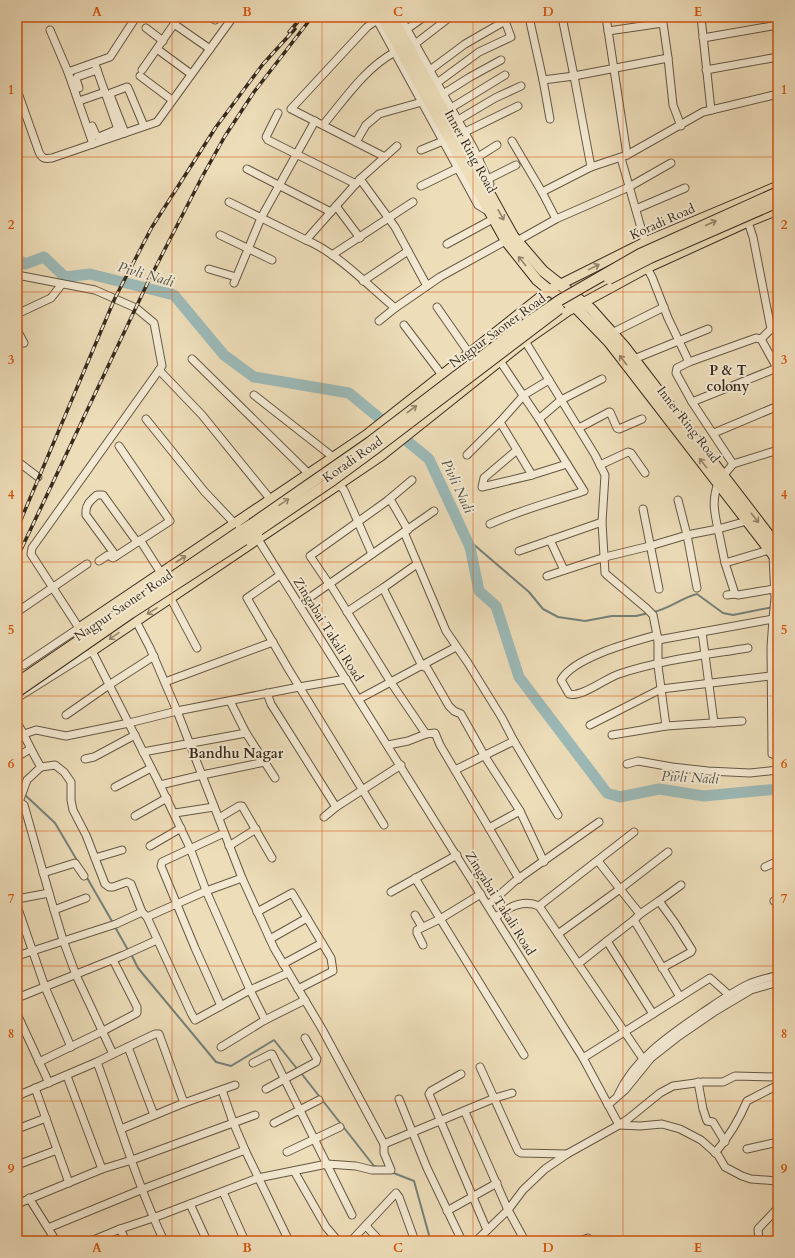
<svg xmlns="http://www.w3.org/2000/svg" width="795" height="1258" font-family="Cardo,serif">
	<style>
		.lines { fill: none; stroke-linecap: round; stroke-linejoin: round }
		.stream { stroke: #74817a; stroke-width: 2 }
		.river { stroke: #9cbab8; stroke-width: 11 }
		.minor-tunnel { stroke: #c9b99a; stroke-width: 7; stroke-dasharray: 7 3.5; stroke-linecap: butt }
		.minor-casing { stroke: #655844; stroke-width: 9 }
		.major-casing { stroke: #382b1d; stroke-width: 11 }
		.highway-casing { stroke: #382b1d; stroke-width: 12 }
		.minor { stroke: #f3e9d2; stroke-width: 7 }
		.major { stroke: #edddb9; stroke-width: 9 }
		.highway { stroke: #edddb9; stroke-width: 10 }
		.rail-casing { stroke: #382b1d; stroke-width: 3.5 }
		.rail { stroke: #f3e9d2; stroke-width: 2; stroke-dasharray: 6; stroke-linecap: butt }
		.highway-bridge-casing { stroke: #382b1d; stroke-width: 12; stroke-linecap: butt }
		.highway-bridge { stroke: #edddb9; stroke-width: 10 }
		.oneway { stroke: #92846b }
		.grid { fill: none; stroke: #d6540e; stroke-width: 1; stroke-opacity: 0.55 }
		.labels { text-anchor: middle; stroke-width: 4; stroke-linejoin: round; paint-order: stroke }
		.street-label { font-size: 13px; fill: #382b1d; stroke: #f3e9d2 }
		.water-label { font-size: 14px; font-style: italic; fill: #514f44; stroke: #f3e9d2 }
		.neighbourhood-label { font-size: 14px; font-weight: bold; fill: #382b1d; stroke: #f3e9d2 }
		.neatline { fill: none; stroke: #d6540e; stroke-width: 1.5 }
		.grid-label { font-size: 13px; text-anchor: middle; font-weight: bold; fill: #d6540e }
	</style>
	<rect width="100%" height="100%" fill="#edddb9"/>
	<filter id="stains"><feTurbulence type="fractalNoise" baseFrequency=".005" numOctaves="4"/><feColorMatrix values="0 0 0 0 .2 0 0 0 0 .09 0 0 0 0 .02 0 0 0 .5 -.17"/></filter>
	<radialGradient id="worn" r=".72"><stop offset=".6" stop-color="#630" stop-opacity="0"/><stop offset="1" stop-color="#630" stop-opacity=".3"/></radialGradient>
	<g class="lines">
		<g class="stream">
			<polyline points="465,537 529,592 543,609 558,617 585,621 612,616 636,616 649,613"/>
			<path d="M653,612C669,609 681,598 697,594L723,613L733,615L778,606"/>
			<polyline points="24,794 55,823 78,862"/>
			<polyline points="86,876 113,923"/>
			<polyline points="115,927 128,950"/>
			<polyline points="131,954 138,968 216,1062 231,1066 274,1040 298,1070"/>
			<polyline points="301,1073 374,1166 377,1167"/>
			<polyline points="391,1172 414,1181 429,1235"/>
		</g>
		<polyline class="river" points="17,259 25,264 44,257 65,277 90,274 174,295 224,355 254,377 349,393 429,459 470,547 479,591 496,606 519,677 607,793 620,797 659,789 704,796 778,789"/>
		<polyline class="minor-tunnel" points="17,669 24,665"/>
		<g class="minor-casing">
			<g id="minor">
				<polyline points="211,17 215,20"/>
				<polyline points="400,17 474,149 490,184 488,192"/>
				<polyline points="529,17 543,80 574,76 591,167"/>
				<polyline points="562,17 574,76 668,58 673,105 681,126"/>
				<polyline points="606,17 627,155"/>
				<polyline points="701,17 711,110"/>
				<polyline points="174,24 210,49"/>
				<polyline points="146,28 163,41"/>
				<polyline points="407,29 424,17"/>
				<polyline points="50,30 68,72 93,144"/>
				<polyline points="608,31 663,23 668,58"/>
				<polyline points="703,38 778,25"/>
				<polyline points="415,44 450,17"/>
				<polyline points="157,49 191,74"/>
				<polyline points="96,67 119,132"/>
				<polyline points="142,70 179,17"/>
				<polyline points="430,70 465,44 505,21 511,37 479,52 437,83"/>
				<polyline points="706,70 778,57"/>
				<polyline points="68,72 110,57 136,17"/>
				<polyline points="140,76 172,100"/>
				<polyline points="543,80 550,119"/>
				<polyline points="79,88 76,79 77,77 97,70"/>
				<path d="M17,90L39,152C42,159 45,159 52,158L157,122L233,17"/>
				<polyline points="443,94 470,77 501,60"/>
				<polyline points="79,101 105,92"/>
				<polyline points="451,108 505,75"/>
				<polyline points="278,113 266,137 268,140 356,184"/>
				<polyline points="458,120 495,98 521,86"/>
				<path d="M323,125C344,100 365,68 395,52"/>
				<polyline points="92,126 96,135 99,137 118,129"/>
				<polyline points="465,132 518,106"/>
				<polyline points="125,133 110,95 111,93 127,87 128,88 144,126"/>
				<polyline points="512,141 542,192 556,219"/>
				<polyline points="356,142 366,125 379,114 422,102"/>
				<polyline points="421,150 443,141"/>
				<polyline points="385,157 291,109 367,27 377,20 478,205 489,212"/>
				<polyline points="478,157 497,145"/>
				<polyline points="621,158 645,242"/>
				<polyline points="247,169 331,212"/>
				<polyline points="360,179 395,227 427,286"/>
				<polyline points="488,179 516,165"/>
				<polyline points="421,186 458,168"/>
				<polyline points="542,192 591,167 627,155 703,112 778,94"/>
				<polyline points="229,202 306,240 360,179 397,146"/>
				<polyline points="336,206 360,238"/>
				<polyline points="636,209 685,188"/>
				<polyline points="220,235 272,260"/>
				<path d="M306,240C336,252 370,287 395,308"/>
				<polyline points="517,241 556,219 629,187 671,163"/>
				<polyline points="447,244 493,219"/>
				<polyline points="332,255 413,202"/>
				<polyline points="647,268 652,277 668,318 689,362"/>
				<polyline points="209,269 236,277"/>
				<polyline points="17,275 95,290 136,308 154,323 162,366 32,548 31,554 79,628 24,665"/>
				<polyline points="363,281 408,251"/>
				<polyline points="234,283 261,218 315,121"/>
				<polyline points="437,307 469,353"/>
				<polyline points="17,314 51,298 62,284"/>
				<polyline points="379,321 395,308 440,277 509,239"/>
				<polyline points="404,325 442,375"/>
				<polyline points="17,330 24,343"/>
				<polyline points="612,333 664,307"/>
				<polyline points="525,341 595,455 605,475 602,522 605,573 607,575 646,608 653,615 658,640 658,666 666,726 742,721"/>
				<polyline points="192,359 309,474"/>
				<polyline points="634,359 708,329"/>
				<polyline points="159,370 202,415 271,500"/>
				<polyline points="549,380 524,395 500,422 517,450 484,478 482,487 532,475 567,464"/>
				<polyline points="254,395 333,457"/>
				<polyline points="692,402 676,373 677,368 689,362 756,338 761,339"/>
				<polyline points="146,419 204,491 237,526"/>
				<polyline points="539,419 561,400 602,379"/>
				<polyline points="579,428 609,412 610,412 617,428 619,429 642,419"/>
				<polyline points="714,433 778,406"/>
				<polyline points="517,450 532,475"/>
				<polyline points="467,455 500,422"/>
				<polyline points="17,461 38,477"/>
				<polyline points="733,464 778,450"/>
				<polyline points="600,465 628,452 631,453 645,473"/>
				<polyline points="723,476 733,464 692,402 777,368 761,339 771,329 753,237 748,222"/>
				<polyline points="338,484 344,490 372,554"/>
				<polyline points="390,499 408,530"/>
				<polyline points="678,500 687,535 697,588"/>
				<polyline points="643,509 659,589"/>
				<path d="M490,524C520,510 552,502 584,491L539,419L500,361"/>
				<polyline points="404,532 446,631 468,663 502,718 514,741 455,770"/>
				<polyline points="256,536 583,1058 619,1125 567,1154 545,1169 523,1190 508,1210 476,1241"/>
				<polyline points="140,540 161,573"/>
				<polyline points="550,540 564,570"/>
				<polyline points="519,551 602,522"/>
				<polyline points="773,555 775,598 773,619 778,618"/>
				<path d="M116,556L86,515C85,505 90,501 97,495H103L137,542"/>
				<polyline points="99,561 108,555 113,558 170,521 119,446"/>
				<polyline points="725,563 769,550"/>
				<polyline points="417,564 383,588 422,666 427,668 449,706 454,711 461,714 484,755 520,811 544,862"/>
				<polyline points="280,575 247,598 289,670 384,825"/>
				<path d="M547,576L605,557L650,546L687,535L718,529C714,511 712,500 718,483"/>
				<polyline points="329,584 310,556 387,501 412,480"/>
				<polyline points="330,584 390,681 426,734 435,733 440,745 519,879"/>
				<polyline points="735,594 725,563 718,529 747,521"/>
				<polyline points="727,595 735,594 738,595 774,589"/>
				<polyline points="171,599 197,648"/>
				<polyline points="299,605 434,511"/>
				<polyline points="17,612 87,564"/>
				<polyline points="347,612 383,588"/>
				<polyline points="136,621 150,648 177,711 242,878 274,948 322,1029 384,1144 495,1098 512,1093"/>
				<polyline points="702,632 714,723"/>
				<path d="M657,635C632,642 574,657 561,680L569,694C581,698 606,678 619,674C661,660 705,655 748,648"/>
				<polyline points="658,640 773,619 771,647 772,754"/>
				<polyline points="165,682 273,642"/>
				<polyline points="267,693 271,704 336,807"/>
				<polyline points="17,698 92,651 160,785 202,775 265,762"/>
				<polyline points="359,699 456,647"/>
				<polyline points="230,701 246,733 275,778"/>
				<polyline points="66,715 109,685 154,656"/>
				<path d="M17,723C26,737 32,753 41,767L27,780L19,802L17,803"/>
				<polyline points="590,725 661,689 778,675"/>
				<polyline points="24,734 36,730 66,736 129,723 177,711 299,687 346,679"/>
				<polyline points="612,735 666,726"/>
				<polyline points="514,741 558,815"/>
				<polyline points="388,745 408,741 426,734"/>
				<polyline points="143,752 246,733"/>
				<polyline points="17,757 30,749"/>
				<polyline points="85,759 94,757 135,735"/>
				<polyline points="627,764 638,761 672,767 708,771 750,773 778,770"/>
				<polyline points="41,767 55,765 64,772 71,782 71,800 73,810 86,835 105,884 109,887 113,887 127,882 131,884 142,912 147,917 191,1013 195,1020 250,990 265,1020"/>
				<polyline points="160,785 190,848 207,893 250,990 288,973"/>
				<polyline points="115,787 151,768"/>
				<polyline points="19,802 24,805 49,893"/>
				<polyline points="175,813 214,807"/>
				<polyline points="135,816 167,798"/>
				<polyline points="324,817 336,807 401,765"/>
				<polyline points="219,818 239,806 242,806 272,858"/>
				<polyline points="489,828 520,811"/>
				<polyline points="150,846 181,828"/>
				<polyline points="229,846 256,829"/>
				<polyline points="95,858 122,850"/>
				<polyline points="598,861 620,889 668,852"/>
				<polyline points="765,867 778,861"/>
				<polyline points="43,873 75,863 84,876"/>
				<polyline points="415,878 524,1055"/>
				<polyline points="391,892 457,855"/>
				<path d="M17,899L49,893L63,940L76,975L113,1054L97,1062C119,1122 137,1184 164,1241"/>
				<polyline points="659,901 681,885"/>
				<polyline points="774,901 778,899"/>
				<polyline points="488,905 515,881 599,822"/>
				<polyline points="17,906 45,987 71,1047"/>
				<polyline points="539,906 634,832"/>
				<polyline points="54,910 86,898"/>
				<polyline points="257,912 292,893 331,958 333,971 298,989"/>
				<polyline points="640,914 659,901 675,923 692,950 691,952 662,968"/>
				<polyline points="415,915 422,927"/>
				<polyline points="147,917 206,891 242,878"/>
				<path d="M496,917C508,907 523,899 539,906L643,1059"/>
				<polyline points="558,934 620,889 640,914 634,920"/>
				<polyline points="270,939 307,918"/>
				<polyline points="607,941 634,920 680,997"/>
				<polyline points="423,945 417,933 417,930 440,919 481,894"/>
				<polyline points="17,956 116,924 142,912"/>
				<polyline points="283,964 322,943"/>
				<polyline points="578,964 607,941 653,1014"/>
				<polyline points="17,998 124,955 157,940"/>
				<polyline points="221,1006 195,948 161,866 162,862 224,833"/>
				<polyline points="17,1014 49,1083"/>
				<polyline points="128,1047 154,1115"/>
				<polyline points="221,1047 265,1020 305,1000"/>
				<polyline points="113,1054 155,1034 159,1034 184,1103"/>
				<polyline points="583,1058 710,978 729,995"/>
				<polyline points="39,1062 103,1031 137,1013 137,1007 113,960"/>
				<polyline points="253,1063 271,1054 272,1054 352,1215"/>
				<polyline points="480,1067 518,1151 521,1153 567,1154"/>
				<polyline points="461,1074 431,1091 429,1094 487,1230"/>
				<polyline points="67,1076 102,1169"/>
				<polyline points="778,1077 735,1076 723,1082 703,1082 673,1086 660,1093 628,1119 619,1125 640,1126 662,1124 680,1129 701,1140 718,1155 725,1167 742,1176 751,1179 778,1181"/>
				<polyline points="698,1082 703,1109 707,1121 713,1122 725,1142"/>
				<polyline points="35,1088 69,1183"/>
				<polyline points="266,1089 316,1062 317,1059 305,1038"/>
				<polyline points="222,1090 233,1122 245,1150 289,1241"/>
				<path d="M618,1095C634,1059 670,1035 702,1013C717,1003 732,992 749,984C758,980 769,978 778,975"/>
				<polyline points="17,1096 97,1062"/>
				<polyline points="399,1099 427,1168 462,1241"/>
				<polyline points="608,1105 625,1090 651,1058 679,1036 714,1012 751,990 778,982"/>
				<polyline points="465,1112 508,1210 525,1241"/>
				<polyline points="274,1123 319,1100"/>
				<polyline points="17,1129 46,1118"/>
				<polyline points="121,1129 184,1103 235,1085"/>
				<polyline points="747,1149 778,1142"/>
				<polyline points="287,1152 340,1127"/>
				<path d="M715,1153C728,1138 739,1120 747,1101L778,1085"/>
				<polyline points="17,1165 57,1150"/>
				<polyline points="294,1171 326,1227 338,1241"/>
				<polyline points="223,1192 245,1241"/>
				<polyline points="29,1198 56,1241"/>
				<polyline points="17,1204 102,1169 132,1160 255,1115"/>
				<polyline points="190,1204 207,1241"/>
				<polyline points="447,1211 497,1183"/>
				<polyline points="366,1226 380,1241"/>
				<polyline points="48,1228 143,1189 245,1150"/>
				<polyline points="91,1241 120,1229"/>
				<polyline points="126,1241 120,1229 153,1218 258,1178 327,1164 356,1166 372,1170 391,1170 384,1153 384,1144"/>
				<polyline points="351,1241 396,1193 399,1197 415,1241"/>
				<polyline points="580,1241 588,1238"/>
				<polyline points="759,1241 758,1229 775,1211 778,1209"/>
			</g>
		</g>
		<g class="major-casing">
			<polyline id="major" points="778,186 645,242 549,290 366,435 79,628 92,651 381,456 525,341 568,311 647,268 748,222 778,210"/>
		</g>
		<g class="highway-casing">
			<g id="highway">
				<polyline points="382,17 506,241 537,280 549,290 578,310 609,342 778,561"/>
				<polyline points="392,17 513,236 543,271 591,309 624,346 778,547"/>
				<polyline points="239,532 252,524"/>
				<polyline points="244,540 259,530"/>
			</g>
		</g>
		<use href="#minor" class="minor"/>
		<use href="#major" class="major"/>
		<use href="#highway" class="highway"/>
		<g class="rail-casing">
			<g id="rail">
				<polyline points="289,32 302,17"/>
				<polyline points="17,529 115,298 152,227 216,127 263,64 295,29"/>
				<polyline points="17,558 149,280 202,177 225,136 254,92 312,17"/>
			</g>
		</g>
		<use href="#rail" class="rail"/>
		<g class="highway-bridge-casing">
			<g id="highway-bridge">
				<polyline points="609,279 650,258 778,202"/>
				<polyline points="252,524 370,442 518,329 560,300 640,254 778,192"/>
				<polyline points="259,530 333,480 375,449 559,309"/>
				<polyline points="17,683 239,532"/>
				<polyline points="17,692 131,613 244,540"/>
			</g>
		</g>
		<use href="#highway-bridge" class="highway-bridge"/>
	</g>
	<defs><path id="oneway-shaft" d="M-6 0H5M1.5-3L5.5 0L1.5 3" fill="none" stroke-width="1.6" stroke-linecap="round" stroke-linejoin="round"/></defs>
	<g class="oneway">
		<use href="#oneway-shaft" transform="translate(501 215) rotate(61)"/>
		<use href="#oneway-shaft" transform="translate(711 223) rotate(-24)"/>
		<use href="#oneway-shaft" transform="translate(522 261) rotate(-129)"/>
		<use href="#oneway-shaft" transform="translate(594 267) rotate(-26)"/>
		<use href="#oneway-shaft" transform="translate(623 360) rotate(-128)"/>
		<use href="#oneway-shaft" transform="translate(412 409) rotate(-37)"/>
		<use href="#oneway-shaft" transform="translate(703 463) rotate(-128)"/>
		<use href="#oneway-shaft" transform="translate(284 502) rotate(-34)"/>
		<use href="#oneway-shaft" transform="translate(755 518) rotate(52)"/>
		<use href="#oneway-shaft" transform="translate(181 559) rotate(-33)"/>
		<use href="#oneway-shaft" transform="translate(152 611) rotate(148)"/>
		<use href="#oneway-shaft" transform="translate(114 636) rotate(145)"/>
	</g>
	<path class="grid" d="M172,17V1241M322,17V1241M473,17V1241M623,17V1241M17,157H778M17,292H778M17,427H778M17,562H778M17,696H778M17,831H778M17,966H778M17,1101H778"/>
	<g class="labels">
		<g class="street-label">
			<text transform="translate(471 151) rotate(61)" y="5">Inner Ring Road</text>
			<text transform="translate(662 221) rotate(-24)" y="5">Koradi Road</text>
			<text transform="translate(497 330) rotate(-36)" y="5">Nagpur Saoner Road</text>
			<text transform="translate(689 424) rotate(52)" y="5">Inner Ring Road</text>
			<text transform="translate(352 459) rotate(-35)" y="5">Koradi Road</text>
			<text transform="translate(123 605) rotate(-34)" y="5">Nagpur Saoner Road</text>
			<text transform="translate(329 629) rotate(58)" y="5">Zingabai Takali Road</text>
			<text transform="translate(501 903) rotate(58)" y="5">Zingabai Takali Road</text>
		</g>
		<g class="water-label">
			<text transform="translate(146 274) rotate(16)" y="5">Pivli Nadi</text>
			<text transform="translate(458 486) rotate(65)" y="5">Pivli Nadi</text>
			<text transform="translate(690 777) rotate(3)" y="5">Pivli Nadi</text>
		</g>
		<g class="neighbourhood-label">
			<text x="728" y="375">P &amp; T<tspan x="728" dy="16">colony</tspan></text>
			<text x="236" y="758">Bandhu Nagar</text>
		</g>
	</g>
	<rect width="795" height="1258" fill="none" stroke="#edddb9" stroke-width="44"/>
	<rect x="22" y="22" width="751" height="1214" class="neatline"/>
	<g class="grid-label">
		<text x="97" y="16">A</text>
		<text x="247" y="16">B</text>
		<text x="398" y="16">C</text>
		<text x="548" y="16">D</text>
		<text x="698" y="16">E</text>
		<text x="11" y="94">1</text>
		<text x="784" y="94">1</text>
		<text x="11" y="229">2</text>
		<text x="784" y="229">2</text>
		<text x="11" y="364">3</text>
		<text x="784" y="364">3</text>
		<text x="11" y="499">4</text>
		<text x="784" y="499">4</text>
		<text x="11" y="634">5</text>
		<text x="784" y="634">5</text>
		<text x="11" y="768">6</text>
		<text x="784" y="768">6</text>
		<text x="11" y="903">7</text>
		<text x="784" y="903">7</text>
		<text x="11" y="1038">8</text>
		<text x="784" y="1038">8</text>
		<text x="11" y="1173">9</text>
		<text x="784" y="1173">9</text>
		<text x="97" y="1252">A</text>
		<text x="247" y="1252">B</text>
		<text x="398" y="1252">C</text>
		<text x="548" y="1252">D</text>
		<text x="698" y="1252">E</text>
	</g>
	<rect width="100%" height="100%" filter="url(#stains)"/>
	<rect width="100%" height="100%" fill="url(#worn)"/>
</svg>
